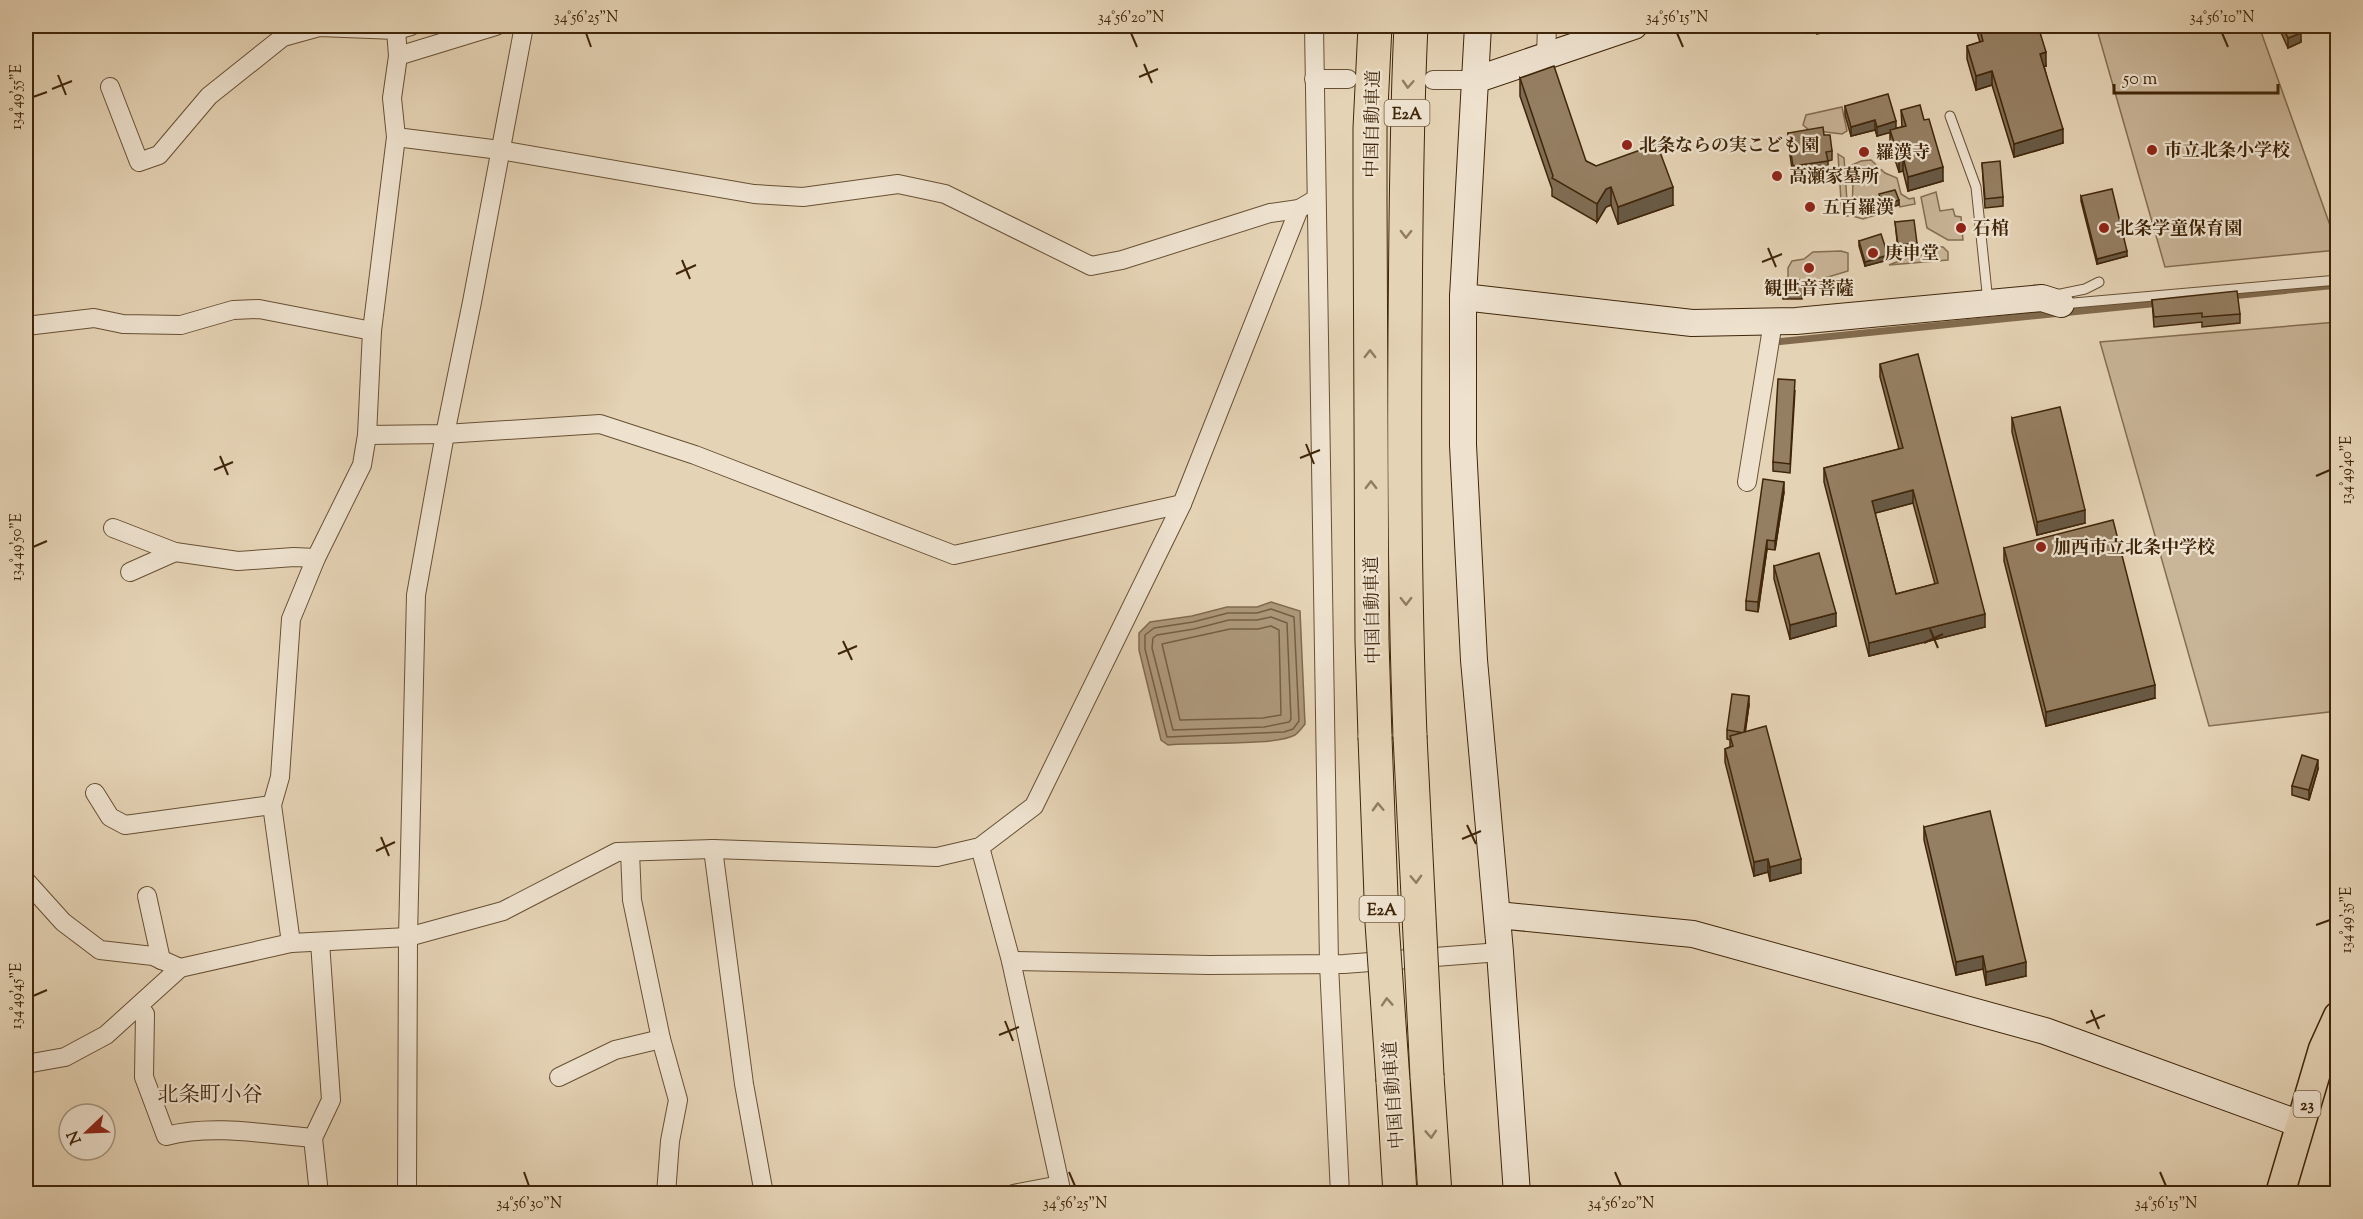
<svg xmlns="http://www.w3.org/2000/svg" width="2363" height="1219" font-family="'Sorts Mill Goudy','Noto Serif JP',serif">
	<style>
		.green { fill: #c9b598; stroke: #846d50; stroke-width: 1.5 }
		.water { fill: #ad987b; stroke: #816a4d; stroke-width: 1.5 }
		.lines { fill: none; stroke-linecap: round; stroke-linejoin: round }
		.shore { stroke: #765e42; stroke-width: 1.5 }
		.stream { stroke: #816a4d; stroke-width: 7 }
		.lane-casing { stroke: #685034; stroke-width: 11 }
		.street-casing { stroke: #685034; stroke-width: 20 }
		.secondary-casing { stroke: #3f2509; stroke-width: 28 }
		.primary-casing { stroke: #3f2509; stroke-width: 31 }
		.highway-casing { stroke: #3f2509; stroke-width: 35 }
		.lane { stroke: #eee2cf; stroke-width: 9 }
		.street { stroke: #eee2cf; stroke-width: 18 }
		.secondary { stroke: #eee2cf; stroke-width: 26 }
		.primary { stroke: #e5d3b5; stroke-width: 28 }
		.highway { stroke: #e5d3b5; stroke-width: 33 }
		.highway-bridge-casing { stroke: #3f2509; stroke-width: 35; stroke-linecap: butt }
		.highway-bridge { stroke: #e5d3b5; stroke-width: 33 }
		.wall { fill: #806d54; stroke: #3f2509; stroke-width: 1.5; fill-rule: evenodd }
		.shaded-wall { fill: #685945; stroke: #3f2509; stroke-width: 1.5 }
		.building { fill: #957f62; stroke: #3f2509; stroke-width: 1.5; fill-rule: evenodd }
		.oneway { stroke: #927c5f }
		.ticks { fill: none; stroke: #3f2509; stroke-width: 2 }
		.poi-dot { fill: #8f2418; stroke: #eee2cf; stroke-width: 2 }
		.labels { text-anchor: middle; stroke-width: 4.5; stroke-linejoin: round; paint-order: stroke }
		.shield { fill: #eee2cf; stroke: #745e44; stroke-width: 1.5 }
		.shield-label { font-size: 16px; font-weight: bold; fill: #3f2509 }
		.street-label { font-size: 18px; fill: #3f2509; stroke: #eee2cf }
		.poi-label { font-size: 18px; font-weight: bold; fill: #3f2509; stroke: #eee2cf; text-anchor: start }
		.quarter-label { font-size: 21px; fill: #3f2509; stroke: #eee2cf }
		.neatline { fill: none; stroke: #3f2509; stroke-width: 2 }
		.ticks-label { font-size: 15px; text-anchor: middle; fill: #3f2509 }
	</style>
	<rect width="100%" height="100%" fill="#e5d3b5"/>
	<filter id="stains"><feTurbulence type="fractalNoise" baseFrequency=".00333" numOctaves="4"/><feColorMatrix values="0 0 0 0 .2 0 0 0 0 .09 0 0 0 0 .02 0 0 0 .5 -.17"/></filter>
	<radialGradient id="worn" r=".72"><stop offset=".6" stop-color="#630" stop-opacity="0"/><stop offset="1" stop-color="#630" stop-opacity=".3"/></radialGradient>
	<g class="green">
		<polygon points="2096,26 2259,26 2337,245 2337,250 2165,267"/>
		<polygon points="1842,107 1847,131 1842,134 1809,130 1803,125 1806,115"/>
		<polygon points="1838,154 1844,158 1848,216 1842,216"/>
		<polygon points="1871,160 1885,173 1897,178 1901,194 1909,199 1914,198 1915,204 1900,207 1896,192 1878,199 1882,213 1863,219 1852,216 1853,179 1850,166 1861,161"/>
		<polygon points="1936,192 1940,211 1953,209 1955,216 1961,217 1963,240 1948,240 1927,228 1921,197"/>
		<polygon points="1935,247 1943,247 1948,252 1948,260 1889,265 1912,256 1927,255"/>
		<polygon points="1841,251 1848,253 1848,271 1815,281 1788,279 1788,268 1792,261 1804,259 1813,252"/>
		<polygon points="2337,322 2337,711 2209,726 2100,342"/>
	</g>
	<path class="water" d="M1271,602L1300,611L1305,724C1302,728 1299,732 1295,735C1276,746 1196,742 1168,745L1161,740L1139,650V633L1150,622L1192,616L1227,607H1257Z"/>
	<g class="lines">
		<g class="shore">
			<polygon points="1271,609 1294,617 1299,721 1293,729 1284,732 1167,737 1145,649 1145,635 1154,628 1193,622 1228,613 1257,613"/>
			<polygon points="1271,617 1287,623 1291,719 1289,722 1264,727 1173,730 1152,648 1153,638 1157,635 1194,629 1229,620 1257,620"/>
			<polygon points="1271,626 1279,630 1281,715 1263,718 1180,720 1162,644 1230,629 1258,629"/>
		</g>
		<g class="stream">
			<polyline points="2231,296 2338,285"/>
			<polyline points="1775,342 2160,303"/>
		</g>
		<g class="lane-casing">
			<g id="lane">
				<polyline points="1950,116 1976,187 1988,302"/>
				<polyline points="2056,295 2085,289 2099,282"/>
				<polyline points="2062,304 2338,280"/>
			</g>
		</g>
		<g class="street-casing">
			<g id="street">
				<polyline points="1314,26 1329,964 1340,1194"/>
				<polyline points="1546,55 1547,26"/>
				<polyline points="398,56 496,26"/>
				<polyline points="1314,79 1348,79"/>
				<polyline points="1433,80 1475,80"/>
				<polyline points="110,87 139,162 159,155 209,96 283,37 319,27 396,30 411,26"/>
				<polyline points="396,137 500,150 754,194 803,197 898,184 945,194 1091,266 1122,260 1270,213 1299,209"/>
				<polyline points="26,326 94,318 123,324 181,325 233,310 259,309 372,331"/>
				<polyline points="367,435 445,434 600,424 695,455 954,555 1182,504"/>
				<polyline points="1747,482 1773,322"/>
				<polyline points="113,528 175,552 238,561 294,557 316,558"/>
				<polyline points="130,572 175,552"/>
				<polyline points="95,793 110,817 125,825 272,805"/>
				<polyline points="980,847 1011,961 1060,1185 1013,1194"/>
				<polyline points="713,849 744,1084 764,1194"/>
				<polyline points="630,852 632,900 661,1039 678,1100 670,1141 666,1194"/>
				<polyline points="26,881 63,922 100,950 153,956 180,968"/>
				<polyline points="147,896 161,960"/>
				<polyline points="291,943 272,805 280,777 291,619 316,558 362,465 367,435 372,331 396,137 392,98 398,56 396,30 390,26"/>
				<polyline points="1011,961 1209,965 1344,964 1500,952"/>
				<path d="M139,1007L145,1014L144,1077L166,1136C213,1124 265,1134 313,1138"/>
				<polyline points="26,1064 65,1057 106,1035 180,968 291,943 408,937 503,911 617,852 713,849 937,857 980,847 1034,806 1182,504 1299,209 1316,199"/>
				<polyline points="559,1077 615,1050 661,1039"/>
				<polyline points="319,1194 313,1138 331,1100 320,942"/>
				<polyline points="407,1194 408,937 416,595 445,434 472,302 524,26"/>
			</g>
		</g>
		<g class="secondary-casing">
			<g id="secondary">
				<polyline points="1478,26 1463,297 1463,445 1474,660 1500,952 1517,1194"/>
				<polyline points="1475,80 1634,26"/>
				<polyline points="1463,297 1692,323 1796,321 2042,298 2061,304"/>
				<polyline points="1497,915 1693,934 2045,1031 2300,1124"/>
			</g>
		</g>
		<g class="primary-casing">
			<polyline id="primary" points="2280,1194 2323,1049 2338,1016"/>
		</g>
		<g class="highway-casing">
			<g id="highway">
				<polyline points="1375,26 1370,128 1370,199 1372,641 1375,737"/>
				<path d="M1410,736C1405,602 1404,468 1405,333C1406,231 1406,128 1411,26"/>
				<polyline points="1427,1076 1435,1194"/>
				<polyline points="1393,1081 1400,1194"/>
			</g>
		</g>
		<use href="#lane" class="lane"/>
		<use href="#street" class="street"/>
		<use href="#secondary" class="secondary"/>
		<use href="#primary" class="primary"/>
		<use href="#highway" class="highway"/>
		<g class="highway-bridge-casing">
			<g id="highway-bridge">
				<polyline points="1410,736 1427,1076"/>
				<polyline points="1375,737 1382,923 1393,1081"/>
			</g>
		</g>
		<use href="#highway-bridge" class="highway-bridge"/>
	</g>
	<g class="wall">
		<polygon points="1975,26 2038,26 2046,66 2044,66 2063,143 2014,157 1992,85 1976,90 1967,59 1967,46 1980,42"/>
		<polygon points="2278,26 2298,26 2301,42 2288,48"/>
		<polygon points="1520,78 1586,161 1673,205 1618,224 1611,205 1606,207 1597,222 1552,196 1552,189 1520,96"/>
		<polygon points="1845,106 1896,128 1902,127 1901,110 1943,181 1908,191 1903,171 1899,172 1890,144 1890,132 1877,136 1875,130 1851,136 1845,115"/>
		<polygon points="1788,133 1824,135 1832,151 1832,160 1828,161 1828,170 1793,175 1788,142"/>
		<polygon points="1982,163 2003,197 2003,206 1985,208"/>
		<polygon points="2081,196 2127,256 2097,264 2081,201"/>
		<polygon points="1895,222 1917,243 1917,248 1898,250"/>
		<polygon points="1859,241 1888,260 1865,266 1859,246"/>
		<polygon points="1784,283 1802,283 1802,299 1783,299"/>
		<polygon points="2152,300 2240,314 2240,323 2202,327 2202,322 2154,327"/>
		<path d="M1880,364L1985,627L1869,656L1824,482V468L1899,449L1880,377ZM1913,503L1935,584L1896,594L1875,513Z"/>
		<polygon points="1795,390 1790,473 1773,471 1773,462"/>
		<polygon points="2012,418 2085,523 2037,535 2012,432"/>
		<polygon points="1784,492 1775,550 1767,549 1758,612 1746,610 1746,601"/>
		<polygon points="2004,548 2155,698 2046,726 2004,561"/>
		<polygon points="1774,566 1836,626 1790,639 1774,579"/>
		<polygon points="1749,705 1745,732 1801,873 1770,881 1768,872 1754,876 1725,762 1725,749 1730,747 1730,740 1727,739 1727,730"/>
		<polygon points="2318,769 2309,800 2292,795 2292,786"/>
		<polygon points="1924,827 2026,976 1986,985 1983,969 1956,975 1924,840"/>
	</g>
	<g class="shaded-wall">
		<polygon points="1817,26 1846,26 1817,34"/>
		<polygon points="2301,33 2301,42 2288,48 2288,38"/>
		<polygon points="2046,52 2046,66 2040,67 2040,54"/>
		<polygon points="1992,71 1992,85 1976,90 1976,76"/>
		<polygon points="1875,120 1875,130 1851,136 1851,127"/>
		<polygon points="1896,121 1896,131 1877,136 1877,127"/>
		<polygon points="2063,129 2063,143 2014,157 2014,144"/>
		<polygon points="1903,157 1903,171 1899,172 1899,158"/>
		<polygon points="1943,167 1943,181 1908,191 1908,177"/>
		<polygon points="1611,187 1611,205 1606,207 1597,222 1597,204 1606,189"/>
		<polygon points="1673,187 1673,205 1618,224 1618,207"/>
		<polygon points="1899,200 1899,205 1882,210 1882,205"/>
		<polygon points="2127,251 2127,256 2097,264 2097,259"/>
		<polygon points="1888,255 1888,260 1865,266 1865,262"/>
		<polygon points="1784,482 1784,492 1775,550 1775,541"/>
		<polygon points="1913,490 1913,503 1872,514 1872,501"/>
		<polygon points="2085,510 2085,523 2037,535 2037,522"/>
		<polygon points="1767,540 1767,549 1758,612 1758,602"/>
		<polygon points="1836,613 1836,626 1790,639 1790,625"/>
		<polygon points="1985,614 1985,627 1869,656 1869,643"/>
		<polygon points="2155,685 2155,698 2046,726 2046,712"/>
		<polygon points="1749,696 1749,705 1744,742 1744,733"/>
		<polygon points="2318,760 2318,769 2309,800 2309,790"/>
		<polygon points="1768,859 1768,872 1754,876 1754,862"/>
		<polygon points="1801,859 1801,873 1770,881 1770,867"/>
		<polygon points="1983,956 1983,969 1956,975 1956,962"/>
		<polygon points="2026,962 2026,976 1986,985 1986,972"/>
	</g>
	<g class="building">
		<polygon points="1979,26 2038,26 2046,52 2040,54 2063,129 2014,144 1992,71 1976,76 1967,46 1983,41"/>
		<polygon points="2282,26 2298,26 2301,33 2288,38"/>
		<polygon points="1554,66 1586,161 1596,166 1657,144 1673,187 1618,207 1611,187 1606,189 1597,204 1552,178 1553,176 1520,78"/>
		<polygon points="1888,94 1896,121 1877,127 1875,120 1851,127 1845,106"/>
		<polygon points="1920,105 1924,120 1929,119 1943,167 1908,177 1903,157 1899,158 1890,130 1906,126 1901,110"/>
		<polygon points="1823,127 1824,135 1830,135 1832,151 1826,152 1828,161 1793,166 1788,133"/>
		<polygon points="2000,161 2003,197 1985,199 1982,163"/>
		<polygon points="2112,189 2127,251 2097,259 2081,196"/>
		<polygon points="1895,190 1899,200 1882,205 1879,194"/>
		<polygon points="1914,220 1917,243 1898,245 1895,222"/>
		<polygon points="1881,234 1888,255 1865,262 1859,241"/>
		<polygon points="1784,283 1802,283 1802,295 1783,294"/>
		<polygon points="2237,291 2240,314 2202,317 2202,313 2154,317 2152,300"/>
		<path d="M1918,354L1985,614L1869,643L1824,468L1903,448L1880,364ZM1913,490L1938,583L1896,594L1872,501Z"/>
		<polygon points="1778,379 1795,380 1790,464 1773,462"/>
		<polygon points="2060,407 2085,510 2037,522 2012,418"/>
		<polygon points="1763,479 1784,482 1775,541 1767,540 1758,602 1746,601"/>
		<polygon points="2113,520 2155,685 2046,712 2004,548"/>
		<polygon points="1819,553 1836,613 1790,625 1774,566"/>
		<polygon points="1732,694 1749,696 1744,733 1727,730"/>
		<polygon points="1766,726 1801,859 1770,867 1768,859 1754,862 1725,749 1733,746 1730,736"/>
		<polygon points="2302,755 2318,760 2309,790 2292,786"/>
		<polygon points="1990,811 2026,962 1986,972 1983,956 1956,962 1924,827"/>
	</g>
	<defs><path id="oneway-chevron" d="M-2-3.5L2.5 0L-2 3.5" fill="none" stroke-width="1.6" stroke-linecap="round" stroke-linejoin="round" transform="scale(1.5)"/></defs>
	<g class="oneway">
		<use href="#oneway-chevron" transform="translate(1408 84) rotate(93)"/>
		<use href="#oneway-chevron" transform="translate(1406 234) rotate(91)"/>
		<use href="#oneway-chevron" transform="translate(1370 354) rotate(-90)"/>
		<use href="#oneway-chevron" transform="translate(1371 485) rotate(-90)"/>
		<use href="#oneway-chevron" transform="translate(1406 601) rotate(90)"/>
		<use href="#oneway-chevron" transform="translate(1378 807) rotate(-92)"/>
		<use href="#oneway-chevron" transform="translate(1416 879) rotate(88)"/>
		<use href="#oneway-chevron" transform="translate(1387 1002) rotate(-94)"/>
		<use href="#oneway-chevron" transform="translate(1431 1134) rotate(86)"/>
	</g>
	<path class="ticks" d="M586,33L591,47M1131,33L1137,47M1677,33L1683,47M2222,33L2228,47M1144,64L1152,83M58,75L66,95M1139,77L1158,69M52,89L72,81M33,97L47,92M1768,248L1776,267M682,260L690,279M1762,262L1782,254M676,274L696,265M1306,444L1314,464M220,456L228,475M1300,458L1320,450M214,470L233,462M2316,476L2330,470M33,547L47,541M1930,629L1938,648M843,641L852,660M1924,643L1943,634M838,654L857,646M1467,825L1476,844M381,837L389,856M1462,839L1481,831M376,851L395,842M2316,925L2330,920M33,996L47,990M2091,1010L2099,1029M1005,1021L1013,1041M2086,1023L2105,1015M999,1035L1019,1027M524,1172L529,1186M1069,1172L1075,1186M1615,1172L1621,1186M2160,1172L2166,1186"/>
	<g class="poi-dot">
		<circle cx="1627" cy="145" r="6"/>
		<circle cx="2152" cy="150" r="6"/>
		<circle cx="1864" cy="152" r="6"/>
		<circle cx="1777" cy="176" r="6"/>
		<circle cx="1810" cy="207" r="6"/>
		<circle cx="1961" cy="228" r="6"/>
		<circle cx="2104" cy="228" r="6"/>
		<circle cx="1873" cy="253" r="6"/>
		<circle cx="1809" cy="268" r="6"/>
		<circle cx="2041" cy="547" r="6"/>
	</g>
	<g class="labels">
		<g class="shield">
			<rect x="1384.5" y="100" width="45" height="26" rx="4.5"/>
			<rect x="1359.5" y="896" width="45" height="26" rx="4.5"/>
			<rect x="2293.5" y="1091" width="27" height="26" rx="4.5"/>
		</g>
		<g class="shield-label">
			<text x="1407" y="119">E2A</text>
			<text x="1382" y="915">E2A</text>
			<text x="2307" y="1110">23</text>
		</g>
		<g class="street-label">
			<text transform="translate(1372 124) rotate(-89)" y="6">中国自動車道</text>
			<text transform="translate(1372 610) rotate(-91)" y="6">中国自動車道</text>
			<text transform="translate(1393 1095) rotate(-94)" y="6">中国自動車道</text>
		</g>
		<g class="poi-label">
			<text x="1639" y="151">北条ならの実こども園</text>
			<text x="2164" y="156">市立北条小学校</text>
			<text x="1876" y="158">羅漢寺</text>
			<text x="1789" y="182">高瀬家墓所</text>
			<text x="1822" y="213">五百羅漢</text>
			<text x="1973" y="234">石棺</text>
			<text x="2116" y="234">北条学童保育園</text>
			<text x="1885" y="259">庚申堂</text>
			<text x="1809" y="294" text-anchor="middle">観世音菩薩</text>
			<text x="2053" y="553">加西市立北条中学校</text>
		</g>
		<g class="quarter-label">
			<text x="210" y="1101">北条町小谷</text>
		</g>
	</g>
	<rect width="2363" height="1219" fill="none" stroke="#e5d3b5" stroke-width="66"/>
	<g transform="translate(87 1132) rotate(247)"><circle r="28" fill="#eee2cf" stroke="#a89680" stroke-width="1.5"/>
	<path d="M0-4.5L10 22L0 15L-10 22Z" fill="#8f2418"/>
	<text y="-9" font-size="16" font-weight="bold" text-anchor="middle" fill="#3f2509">N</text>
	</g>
	<path d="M2114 84v9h164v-9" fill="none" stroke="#3f2509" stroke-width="3"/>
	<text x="2123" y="84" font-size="18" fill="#3f2509" stroke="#eee2cf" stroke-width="4.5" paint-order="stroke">50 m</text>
	<rect x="33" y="33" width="2297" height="1153" class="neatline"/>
	<g class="ticks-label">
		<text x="586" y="22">34°56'25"N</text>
		<text x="1131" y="22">34°56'20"N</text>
		<text x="1677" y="22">34°56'15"N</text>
		<text x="2222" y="22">34°56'10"N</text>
		<text transform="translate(16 97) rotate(-90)" y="5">134°49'55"E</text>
		<text transform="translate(2346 470) rotate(-90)" y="5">134°49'40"E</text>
		<text transform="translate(16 547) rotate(-90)" y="5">134°49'50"E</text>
		<text transform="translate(2346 920) rotate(-90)" y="5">134°49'35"E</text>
		<text transform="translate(16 996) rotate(-90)" y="5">134°49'45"E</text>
		<text x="529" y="1208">34°56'30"N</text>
		<text x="1075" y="1208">34°56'25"N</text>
		<text x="1621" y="1208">34°56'20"N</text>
		<text x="2166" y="1208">34°56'15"N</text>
	</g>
	<rect width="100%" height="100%" filter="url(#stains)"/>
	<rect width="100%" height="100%" fill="url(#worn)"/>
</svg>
